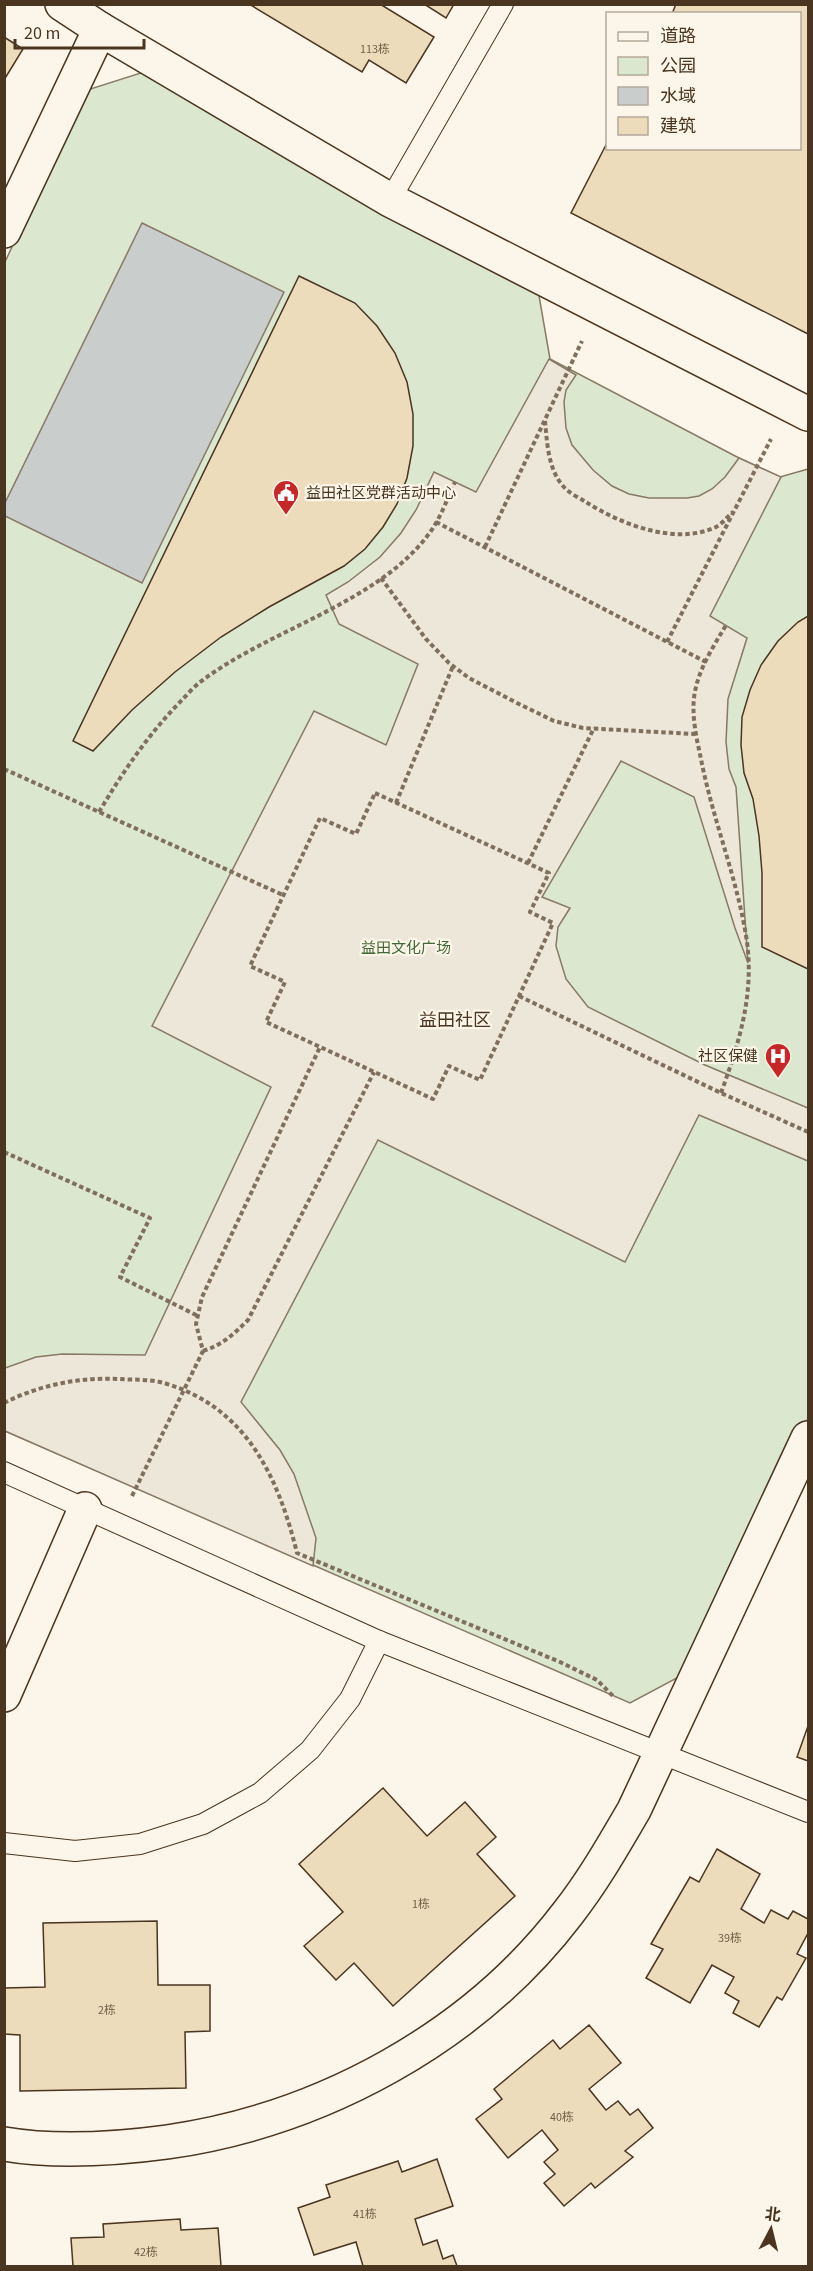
<svg xmlns="http://www.w3.org/2000/svg" width="813" height="2271" font-family="'Source Sans 3','Noto Sans SC',sans-serif">
	<style>
		.green { fill: #dce7d0; stroke: #887966; stroke-width: 1.5 }
		.parking { fill: #ede7d9; stroke: #887966; stroke-width: 1.5 }
		.water { fill: #c9cecd; stroke: #887966; stroke-width: 1.5 }
		.building { fill: #ecdcbc; stroke: #4a3520; stroke-width: 1.5 }
		.lines { fill: none; stroke-linecap: round; stroke-linejoin: round }
		.lane-casing { stroke: #4a3520; stroke-width: 22 }
		.street-casing { stroke: #4a3520; stroke-width: 36 }
		.path { stroke: #7f6f5c; stroke-width: 4; stroke-dasharray: 4.5 3; stroke-linecap: butt }
		.lane { stroke: #fbf6e9; stroke-width: 20 }
		.street { stroke: #fbf6e9; stroke-width: 33 }
		.labels { text-anchor: middle; stroke-width: 4.5; stroke-linejoin: round; paint-order: stroke }
		.number-label { font-size: 12px; fill: #725f47 }
		.poi-label { font-size: 15px; fill: #4a3520; stroke: #fbf6e9; text-anchor: start }
		.park-label { font-size: 15px; fill: #436837; stroke: #fbf6e9 }
		.quarter-label { font-size: 18px; fill: #4a3520; stroke: #fbf6e9 }
	</style>
	<rect width="100%" height="100%" fill="#fbf6e9"/>
	<polygon class="green" points="150,70 538,290 550,359 739,458 780,477 808,469 808,1418 692,1670 630,1703 5,1431 5,262 84,91"/>
	<polygon class="parking" points="549,359 576,375 566,390 564,402 566,428 572,445 593,470 612,486 629,494 649,498 687,498 699,496 712,489 725,477 739,458 781,477 710,616 747,638 728,699 726,742 729,769 736,787 748,963 735,928 694,797 621,761 542,897 570,908 558,927 556,946 566,979 588,1007 705,1065 808,1108 808,1161 699,1115 625,1262 378,1140 241,1402 280,1450 294,1474 316,1538 313,1566 5,1431 5,1368 36,1357 62,1354 145,1355 271,1087 152,1026 314,711 386,745 418,664 339,624 326,595 348,582 380,557 401,533 416,510 434,472 476,492"/>
	<polygon class="water" points="142,223 284,292 142,583 5,516 4,505"/>
	<g class="building">
		<polygon points="249,4 380,4 434,37 406,83 369,60 362,72"/>
		<polygon points="424,4 454,4 446,18"/>
		<polygon points="676,4 808,4 808,334 571,213 608,141 608,148 800,148 800,14 672,14"/>
		<polygon points="4,37 23,49 4,80"/>
		<polygon points="299,276 355,303 377,326 395,353 407,382 413,414 413,446 407,478 397,504 383,527 365,549 344,566 269,607 221,637 175,672 132,710 93,751 73,741"/>
		<polygon points="808,616 808,969 762,947 762,873 759,836 753,799 744,773 741,745 742,717 750,690 761,665 778,641 798,622"/>
		<polygon points="808,1726 808,1761 797,1757"/>
		<polygon points="383,1788 427,1836 465,1802 496,1837 477,1854 515,1896 393,2006 354,1963 336,1980 304,1946 343,1912 299,1864"/>
		<polygon points="717,1849 760,1874 741,1909 764,1923 771,1910 788,1919 793,1911 808,1919 808,1933 797,1954 806,1958 782,2000 777,1997 759,2027 733,2013 739,2001 725,1993 734,1977 712,1965 690,2003 646,1978 663,1949 651,1944 690,1877 699,1882"/>
		<polygon points="157,1921 158,1985 210,1985 210,2031 185,2032 186,2088 20,2091 20,2035 4,2034 4,1988 45,1987 43,1923"/>
		<polygon points="589,2025 621,2063 589,2089 606,2110 618,2101 630,2115 638,2109 653,2128 625,2151 633,2157 595,2188 591,2183 564,2206 544,2183 555,2174 544,2162 558,2150 542,2130 508,2158 476,2119 502,2099 494,2089 553,2040 560,2049"/>
		<polygon points="437,2159 453,2206 415,2219 423,2245 437,2240 443,2259 453,2255 457,2266 361,2266 363,2266 356,2242 314,2255 298,2208 330,2197 326,2185 398,2161 402,2172"/>
		<polygon points="180,2219 181,2230 218,2228 221,2266 73,2266 71,2238 104,2237 103,2224"/>
	</g>
	<g class="lines">
		<g class="lane-casing">
			<g id="lane">
				<polyline points="390,200 503,4"/>
				<polyline points="4,1472 379,1641 808,1812"/>
				<polyline points="4,1843 75,1851 140,1844 203,1824 260,1793 310,1750 350,1699 379,1641"/>
			</g>
		</g>
		<g class="street-casing">
			<g id="street">
				<polyline points="62,4 100,29 390,200 808,414"/>
				<polyline points="4,231 100,29"/>
				<polyline points="4,1695 85,1509"/>
				<path d="M4,2144C57,2153 115,2149 167,2142C321,2120 473,2038 568,1913C593,1881 613,1846 634,1810L808,1438"/>
			</g>
		</g>
		<g class="path">
			<path d="M545,421C547,442 548,469 563,486C569,493 579,498 586,502C620,524 676,546 716,527C722,524 728,516 733,512"/>
			<polyline points="436,522 706,662"/>
			<polyline points="485,547 582,341"/>
			<polyline points="381,578 426,639 449,663 469,678 519,704 554,721 583,728 695,734"/>
			<polyline points="667,642 771,439"/>
			<polyline points="4,769 283,895"/>
			<polygon points="375,793 549,873 530,912 553,923 480,1080 449,1066 433,1099 266,1022 285,982 250,966 320,818 356,834"/>
			<polyline points="396,803 453,666"/>
			<path d="M99,812C123,772 147,736 180,702C187,695 194,686 203,680C271,629 377,603 428,535C440,520 447,499 455,482"/>
			<polyline points="528,863 594,728"/>
			<polyline points="519,996 721,1093 808,1132"/>
			<path d="M721,1093C739,1043 754,996 747,942C738,880 713,821 701,759C696,736 690,710 696,687C701,665 715,644 726,625"/>
			<polyline points="4,1152 150,1218 120,1277 198,1316"/>
			<path d="M203,1351C222,1345 234,1334 248,1320L374,1072"/>
			<path d="M4,1403C39,1385 80,1377 119,1379C134,1380 150,1379 164,1383C246,1407 278,1476 297,1553L560,1662L597,1680L615,1698"/>
			<polyline points="132,1496 203,1351 196,1324 202,1297 320,1047"/>
		</g>
		<use href="#lane" class="lane"/>
		<use href="#street" class="street"/>
	</g>
	<defs>
		<g id="civic-pin" transform="scale(1.35)"><path d="M0 17L-7.5 6A9.5 9.5 0 1 1 7.5 6Z" fill="#c62828" stroke="#fbf6e9"/><path d="M-.6-6.5H3V-4.5H.6V-3L4-1V1h2V6H-6V1h2V-1L-.6-3ZM-1.2 2.5V6h2.4V2.5Z" fill="#fff"/></g>
		<g id="hospital-pin" transform="scale(1.35)"><path d="M0 17L-7.5 6A9.5 9.5 0 1 1 7.5 6Z" fill="#c62828" stroke="#fbf6e9"/><path d="M-5-5h3v3.5h4V-5h3V5h-3V1.5h-4V5h-3Z" fill="#fff"/></g>
	</defs>
	<g fill-rule="evenodd">
		<use href="#civic-pin" x="286" y="493"/>
		<use href="#hospital-pin" x="778" y="1056"/>
	</g>
	<g class="labels">
		<g class="number-label">
			<text x="375" y="53">113栋</text>
			<text x="421" y="1908">1栋</text>
			<text x="730" y="1942">39栋</text>
			<text x="107" y="2014">2栋</text>
			<text x="562" y="2121">40栋</text>
			<text x="365" y="2218">41栋</text>
			<text x="146" y="2256">42栋</text>
		</g>
		<g class="poi-label">
			<text x="306" y="498">益田社区党群活动中心</text>
			<text x="758" y="1061" text-anchor="end">社区保健</text>
		</g>
		<g class="park-label">
			<text x="406" y="953">益田文化广场</text>
		</g>
		<g class="quarter-label">
			<text x="455" y="1026">益田社区</text>
		</g>
	</g>
	<rect width="813" height="2271" fill="none" stroke="#4a3520" stroke-width="12"/>
	<rect x="606" y="12" width="195" height="138" fill="#fbf6e9" stroke="#b4a999" stroke-width="1.5"/>
	<rect x="618" y="32" width="30" height="9" fill="#fbf6e9" stroke="#b4a999" stroke-width="1.5"/>
	<text x="660" y="42" font-size="18" fill="#4a3520">道路</text>
	<rect x="618" y="57" width="30" height="18" fill="#dce7d0" stroke="#b4a999" stroke-width="1.5"/>
	<text x="660" y="72" font-size="18" fill="#4a3520">公园</text>
	<rect x="618" y="87" width="30" height="18" fill="#c9cecd" stroke="#b4a999" stroke-width="1.5"/>
	<text x="660" y="102" font-size="18" fill="#4a3520">水域</text>
	<rect x="618" y="117" width="30" height="18" fill="#ecdcbc" stroke="#b4a999" stroke-width="1.5"/>
	<text x="660" y="132" font-size="18" fill="#4a3520">建筑</text>
	<g transform="translate(771 2229) rotate(7)" stroke="#fbf6e9" stroke-width="4.5" paint-order="stroke">
	<path d="M0-4.5L10 22L0 15L-10 22Z" fill="#4a3520"/>
	<text y="-9" font-size="16" font-weight="bold" text-anchor="middle" fill="#4a3520">北</text>
	</g>
	<path d="M15 39v9h129v-9" fill="none" stroke="#4a3520" stroke-width="3"/>
	<text x="24" y="39" font-size="18" fill="#4a3520" stroke="#fbf6e9" stroke-width="4.5" paint-order="stroke">20 m</text>
</svg>
